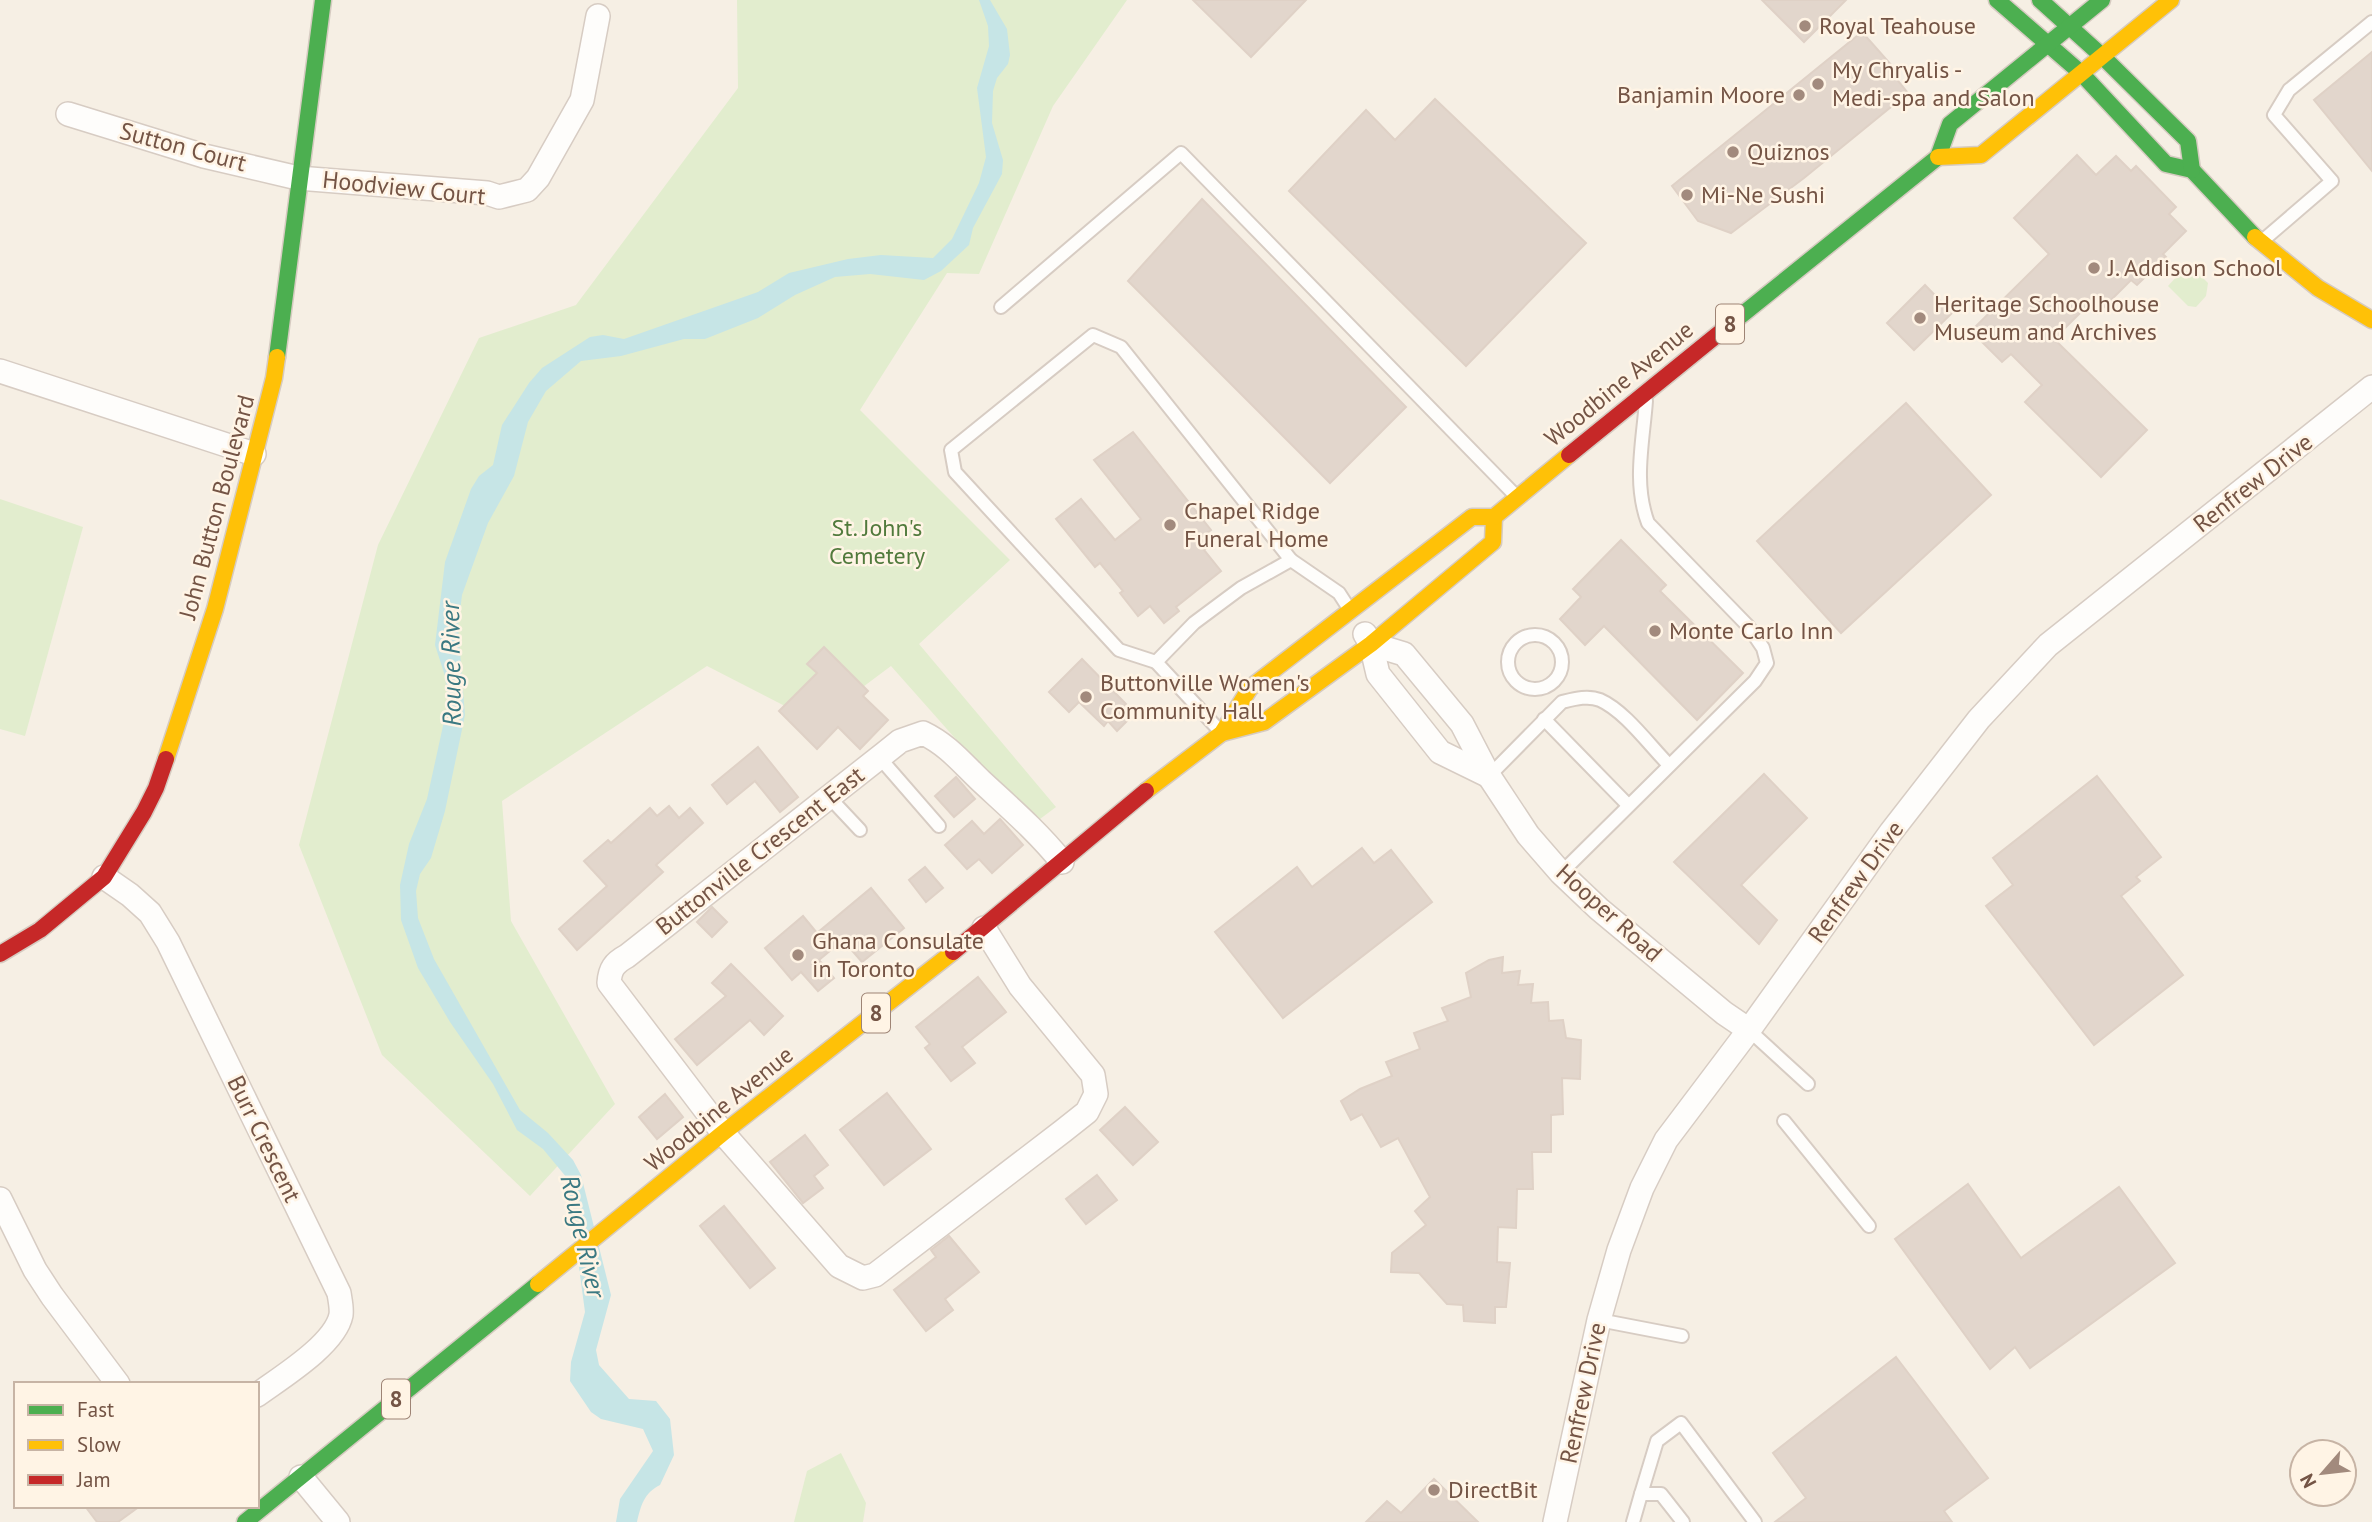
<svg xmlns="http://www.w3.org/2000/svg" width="2372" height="1522" font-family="'PT Sans',sans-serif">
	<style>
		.green { fill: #e2edce }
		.water { fill: #c6e5e6 }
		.building { fill: #e2d6cc; stroke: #dfd1c6; stroke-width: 2 }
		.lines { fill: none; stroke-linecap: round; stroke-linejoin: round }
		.lane-casing { stroke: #d7ccc3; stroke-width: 16 }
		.street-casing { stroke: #d7ccc3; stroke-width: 26 }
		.fast-casing { stroke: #d6cbc1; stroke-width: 19 }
		.slow-casing { stroke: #d6cbc1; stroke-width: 19 }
		.jam-casing { stroke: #d6cbc1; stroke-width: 19 }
		.lane { stroke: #fefdfb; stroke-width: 12 }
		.street { stroke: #fefdfb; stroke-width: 23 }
		.fast { stroke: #4caf50; stroke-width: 16 }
		.slow { stroke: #ffc107; stroke-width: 16 }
		.jam { stroke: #c62828; stroke-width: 16 }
		.poi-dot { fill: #a28a7d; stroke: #fff4e5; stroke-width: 2.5 }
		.labels { text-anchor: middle; stroke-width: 5; stroke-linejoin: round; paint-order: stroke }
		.shield { fill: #fff4e5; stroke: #9e8475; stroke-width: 2 }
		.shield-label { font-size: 23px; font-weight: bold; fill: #745445 }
		.poi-label { font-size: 24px; fill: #745445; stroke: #fff4e5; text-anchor: start }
		.street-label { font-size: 24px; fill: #745445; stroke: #fff4e5 }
		.park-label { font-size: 24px; fill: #517a3c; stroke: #fff4e5 }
		.water-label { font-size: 26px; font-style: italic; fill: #3b7982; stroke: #fff4e5 }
	</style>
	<rect width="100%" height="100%" fill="#f6efe4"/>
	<g class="green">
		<polygon points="737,0 1127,0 1053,106 979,274 947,273 860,410 1010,560 919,644 1056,807 1032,825 891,666 816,722 707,666 502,801 511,921 615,1104 530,1196 382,1055 299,845 378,545 479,338 576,305 738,88"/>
		<polygon points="2194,269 2208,283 2206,296 2196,307 2188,306 2168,286 2180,273"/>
		<polygon points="0,499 83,527 25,736 0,729"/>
		<polygon points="841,1453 866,1503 863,1522 794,1522 807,1471"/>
	</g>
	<path class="water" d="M979,0H990L1007,29L1010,55L1008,64L997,78L993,91L992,123L1003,160L1002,174L973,228L969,245L941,271L924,280L870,274L835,277L795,295L758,318L705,339H684L621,356L581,361L546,391L528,422L514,476L488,523L462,595L458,627L465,715L445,811L431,858L420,874L416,891L418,918L434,959L520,1110L548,1133L573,1160L581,1175L611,1295L596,1350L599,1365L629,1399L656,1401L670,1419L674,1455L660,1485C644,1493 641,1505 637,1522H616L620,1499L653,1451L643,1429L601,1419L591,1412L570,1381L571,1362L585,1312L567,1178L543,1149L517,1130L493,1084L450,1022L418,968L401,920L400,885L409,844L427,799L448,703L445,676L435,645L445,562L471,489L479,476L493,465L502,425L529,383L542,368L590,337L603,335L624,339L758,292L789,273L848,259L881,255L933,258L952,239L979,183L986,157L977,88L989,46L988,26Z"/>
	<g class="building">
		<polygon points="1193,0 1306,0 1251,57"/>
		<polygon points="1762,0 1846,0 1804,42"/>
		<polygon points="1862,32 1894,68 1890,71 1908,93 1804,178 1731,233 1698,221 1672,186"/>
		<polygon points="2372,52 2372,171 2314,100"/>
		<polygon points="1435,99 1586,243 1466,366 1289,191 1366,110 1395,140"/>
		<polygon points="2077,155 2096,175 2116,156 2131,171 2136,166 2176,207 2169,214 2186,231 2163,254 2166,257 2137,285 2131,280 2098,313 2089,304 2054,339 2147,430 2101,477 2025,402 2042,385 2011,354 2002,362 1971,331 2049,254 2014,218"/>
		<polygon points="1202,199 1406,407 1330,483 1128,281"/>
		<polygon points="1925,285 1952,313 1914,350 1887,323"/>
		<polygon points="1906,403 1991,495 1841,633 1757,541"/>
		<polygon points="1133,432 1211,530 1200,538 1208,547 1204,550 1221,571 1176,607 1179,611 1164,623 1150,606 1138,616 1120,593 1123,591 1100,563 1095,567 1056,519 1081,499 1115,540 1141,519 1094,460"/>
		<polygon points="1621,540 1666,585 1660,591 1743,673 1697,720 1604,626 1585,645 1560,619 1581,597 1573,589"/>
		<polygon points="824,647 868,691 863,696 888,720 860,749 838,727 817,749 779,711 817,673 807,664"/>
		<polygon points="1082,659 1126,704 1121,709 1130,718 1117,731 1108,721 1104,726 1079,702 1069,712 1049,692"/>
		<polygon points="758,747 798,797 780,812 755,781 727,804 712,785"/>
		<polygon points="1764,774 1807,818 1741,885 1777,920 1759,944 1674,862"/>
		<polygon points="2097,776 2161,857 2136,877 2140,881 2121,896 2183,975 2094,1045 1986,906 2013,885 1993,858"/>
		<polygon points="956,777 975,799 954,817 935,796"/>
		<polygon points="669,806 679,818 690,808 703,823 656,865 663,872 577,950 559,929 607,886 584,861 608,840 611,843 650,808 657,816"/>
		<polygon points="1000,819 1023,845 992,873 979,859 967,869 945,845 972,821 984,834"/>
		<polygon points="1362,848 1374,863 1391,850 1432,902 1283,1018 1215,932 1297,867 1312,887"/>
		<polygon points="925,867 943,888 926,902 909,880"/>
		<polygon points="871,888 904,928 862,962 843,940 819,960 834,978 818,991 801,972 792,980 765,948 803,916 817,933"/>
		<polygon points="712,907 727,922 712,937 697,922"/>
		<polygon points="1503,957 1502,973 1520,971 1518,985 1533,984 1531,1003 1548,1002 1549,1021 1563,1020 1566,1038 1581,1040 1580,1079 1562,1078 1563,1114 1551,1115 1551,1152 1532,1152 1533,1189 1517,1189 1516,1228 1498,1227 1497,1262 1510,1263 1506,1307 1495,1307 1495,1323 1464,1321 1463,1305 1447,1304 1419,1273 1391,1272 1392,1253 1426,1225 1415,1211 1430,1197 1398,1138 1381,1147 1362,1114 1351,1120 1341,1101 1360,1089 1392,1076 1386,1062 1420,1049 1414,1033 1448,1021 1442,1008 1471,997 1466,973 1489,960"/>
		<polygon points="731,964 783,1016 764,1035 750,1020 697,1065 675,1039 726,996 712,983"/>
		<polygon points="978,977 1006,1012 962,1047 975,1063 951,1081 925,1048 930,1044 916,1027"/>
		<polygon points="887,1093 931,1149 884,1185 840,1130"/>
		<polygon points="665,1094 683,1117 657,1139 639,1117"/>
		<polygon points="1125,1107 1158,1142 1133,1165 1100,1130"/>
		<polygon points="805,1135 828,1165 814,1176 823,1188 803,1203 770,1162"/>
		<polygon points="1097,1175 1117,1200 1086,1224 1066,1199"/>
		<polygon points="1968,1184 2021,1258 2119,1187 2175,1263 2030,1368 2015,1347 1990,1369 1895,1239"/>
		<polygon points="724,1206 775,1268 750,1288 700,1226"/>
		<polygon points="949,1236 979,1272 945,1299 953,1310 926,1331 894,1290 936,1257 931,1250"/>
		<polygon points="1896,1357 1988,1478 1944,1511 1952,1522 1775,1522 1806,1498 1773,1453"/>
		<polygon points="1434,1479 1478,1522 1366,1522 1387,1501 1401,1513"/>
		<polygon points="85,1506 140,1506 118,1522 97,1522"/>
	</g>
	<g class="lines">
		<g class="lane-casing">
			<g id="lane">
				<polyline points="2261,242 2332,181 2274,115 2289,90 2372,22"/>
				<polyline points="1001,307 1181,153 1514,494"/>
				<circle cx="1535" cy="662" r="27"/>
				<polyline points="1156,662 1119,650 955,472 951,450 1093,335 1121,347 1291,560"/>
				<polyline points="1544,719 1628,805"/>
				<polyline points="1219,730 1156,662 1194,623 1241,588 1291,560 1339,593 1348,607"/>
				<polyline points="879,757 939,826"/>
				<path d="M1489,776L1562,702C1574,699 1588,695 1600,700C1625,711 1650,746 1669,765"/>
				<polyline points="829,797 860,830"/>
				<path d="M1561,873L1755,681L1767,663L1763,648L1748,626L1648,523C1633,483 1643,442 1646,401"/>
				<polyline points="1749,1030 1808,1084"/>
				<polyline points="1784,1121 1869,1226"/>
				<polyline points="1599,1320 1682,1336"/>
				<polyline points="1641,1494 1657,1441 1681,1423 1755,1522"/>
				<polyline points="1633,1522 1641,1494 1661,1494 1683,1522"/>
			</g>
		</g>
		<g class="street-casing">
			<g id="street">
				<polyline points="68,114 204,156 298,178 487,193 499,197 527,190 538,178 582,100 598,16"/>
				<polyline points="0,371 254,454"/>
				<polyline points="1365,634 1371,644 1378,674 1440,752 1489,776"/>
				<polyline points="1371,644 1404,654 1462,724 1489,776 1528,835 1561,873 1599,909 1724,1013 1749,1030"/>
				<path d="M104,877L130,895L150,913L168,942L339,1293C340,1300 342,1308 341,1315C335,1345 280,1378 257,1395"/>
				<path d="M984,928L1020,986L1093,1075L1096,1094L1087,1112L1063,1131L875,1275L863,1278L839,1266L723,1133L609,983C610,969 614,963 627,956L885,753L900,741L923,733C948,745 962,763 981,781C1009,807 1038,832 1062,862"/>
				<polyline points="0,1199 35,1270 52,1296 118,1384"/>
				<polyline points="301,1477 338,1522"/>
				<polyline points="1555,1522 1599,1320 1619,1250 1642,1188 1666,1140 1749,1030 1891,832 1979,719 2048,645 2372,387"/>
			</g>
		</g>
		<g class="fast-casing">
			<g id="fast">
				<polyline points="1997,0 2081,73 2166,164 2192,170 2255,237"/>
				<polyline points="2040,0 2102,56 2188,141 2192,170"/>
				<polyline points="1733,322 1938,157 1950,124 2102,0"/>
				<polyline points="277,357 323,0"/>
				<polyline points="245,1522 538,1284"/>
			</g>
		</g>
		<g class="slow-casing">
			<g id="slow">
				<polyline points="1938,157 1981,155 2171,0"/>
				<polyline points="2255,237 2318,288 2372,320"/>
				<polyline points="1222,733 1264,722 1371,644 1493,542 1494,517"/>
				<polyline points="166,759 215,609 274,378 277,357"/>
				<polyline points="1146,791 1222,733 1250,688 1472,517 1494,517 1569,455"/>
				<polyline points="538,1284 723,1133 953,952"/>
			</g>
		</g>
		<g class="jam-casing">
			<g id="jam">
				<polyline points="1569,455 1733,322"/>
				<polyline points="953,952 1146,791"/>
				<polyline points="0,954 40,930 104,877 144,812 156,788 166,759"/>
			</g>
		</g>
		<use href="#lane" class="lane"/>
		<use href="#street" class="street"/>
		<use href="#fast" class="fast"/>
		<use href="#slow" class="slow"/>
		<use href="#jam" class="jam"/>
	</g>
	<g class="poi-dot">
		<circle cx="1805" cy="26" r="7"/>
		<circle cx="1818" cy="84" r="7"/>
		<circle cx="1799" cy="95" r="7"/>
		<circle cx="1733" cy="152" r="7"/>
		<circle cx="1687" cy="195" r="7"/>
		<circle cx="2094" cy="268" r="7"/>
		<circle cx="1920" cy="318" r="7"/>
		<circle cx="1170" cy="525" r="7"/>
		<circle cx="1655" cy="631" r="7"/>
		<circle cx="1086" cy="697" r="7"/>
		<circle cx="798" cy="955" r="7"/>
		<circle cx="1434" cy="1490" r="7"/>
	</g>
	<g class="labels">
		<g class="shield">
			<rect x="1716" y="304.5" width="28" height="39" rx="5"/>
			<rect x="862" y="993.5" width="28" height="39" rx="5"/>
			<rect x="382" y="1379.5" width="28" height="39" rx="5"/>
		</g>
		<g class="shield-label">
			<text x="1730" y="332">8</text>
			<text x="876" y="1021">8</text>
			<text x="396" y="1407">8</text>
		</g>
		<g class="poi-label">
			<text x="1819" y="34">Royal Teahouse</text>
			<text x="1832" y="78">My Chryalis -<tspan x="1832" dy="28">Medi-spa and Salon</tspan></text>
			<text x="1785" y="103" text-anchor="end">Banjamin Moore</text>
			<text x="1747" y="160">Quiznos</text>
			<text x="1701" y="203">Mi-Ne Sushi</text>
			<text x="2108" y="276">J. Addison School</text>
			<text x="1934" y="312">Heritage Schoolhouse<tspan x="1934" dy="28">Museum and Archives</tspan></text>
			<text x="1184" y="519">Chapel Ridge<tspan x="1184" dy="28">Funeral Home</tspan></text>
			<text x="1669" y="639">Monte Carlo Inn</text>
			<text x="1100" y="691">Buttonville Women's<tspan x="1100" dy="28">Community Hall</tspan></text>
			<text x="812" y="949">Ghana Consulate<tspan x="812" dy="28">in Toronto</tspan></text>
			<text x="1448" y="1498">DirectBit</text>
		</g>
		<g class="street-label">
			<text transform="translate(183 147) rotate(15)" y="8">Sutton Court</text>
			<text transform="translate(404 188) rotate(6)" y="8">Hoodview Court</text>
			<text transform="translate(1619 384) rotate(-39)" y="8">Woodbine Avenue</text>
			<text transform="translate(2253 483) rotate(-38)" y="8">Renfrew Drive</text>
			<text transform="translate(217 507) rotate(-75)" y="8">John Button Boulevard</text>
			<text transform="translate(760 851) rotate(-38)" y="8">Buttonville Crescent East</text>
			<text transform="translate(1856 882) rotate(-54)" y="8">Renfrew Drive</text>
			<text transform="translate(1609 913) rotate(42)" y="8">Hooper Road</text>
			<text transform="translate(719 1109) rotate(-39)" y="8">Woodbine Avenue</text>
			<text transform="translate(264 1139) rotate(64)" y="8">Burr Crescent</text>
			<text transform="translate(1583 1393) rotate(-78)" y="8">Renfrew Drive</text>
		</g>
		<g class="park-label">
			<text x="877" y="536">St. John's<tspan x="877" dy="28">Cemetery</tspan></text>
		</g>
		<g class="water-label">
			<text transform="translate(451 664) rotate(-91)" y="9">Rouge River</text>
			<text transform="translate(583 1236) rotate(77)" y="9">Rouge River</text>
		</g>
	</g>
	<rect x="14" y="1382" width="245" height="126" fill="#fff4e5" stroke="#c7b4a5" stroke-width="2"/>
	<rect x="28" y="1405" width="35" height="10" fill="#4caf50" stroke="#c7b4a5" stroke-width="2"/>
	<text x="77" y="1417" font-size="21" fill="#745445">Fast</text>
	<rect x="28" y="1440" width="35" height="10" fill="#ffc107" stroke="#c7b4a5" stroke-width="2"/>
	<text x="77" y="1452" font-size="21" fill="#745445">Slow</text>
	<rect x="28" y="1475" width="35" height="10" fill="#c62828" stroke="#c7b4a5" stroke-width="2"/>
	<text x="77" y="1487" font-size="21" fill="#745445">Jam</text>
	<g transform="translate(2323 1473) rotate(242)"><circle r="33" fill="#fff4e5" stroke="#c7b4a5" stroke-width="2"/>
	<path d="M0-5L12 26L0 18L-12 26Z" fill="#a28a7d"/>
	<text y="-10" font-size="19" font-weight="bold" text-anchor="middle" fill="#745445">N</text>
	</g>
</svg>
